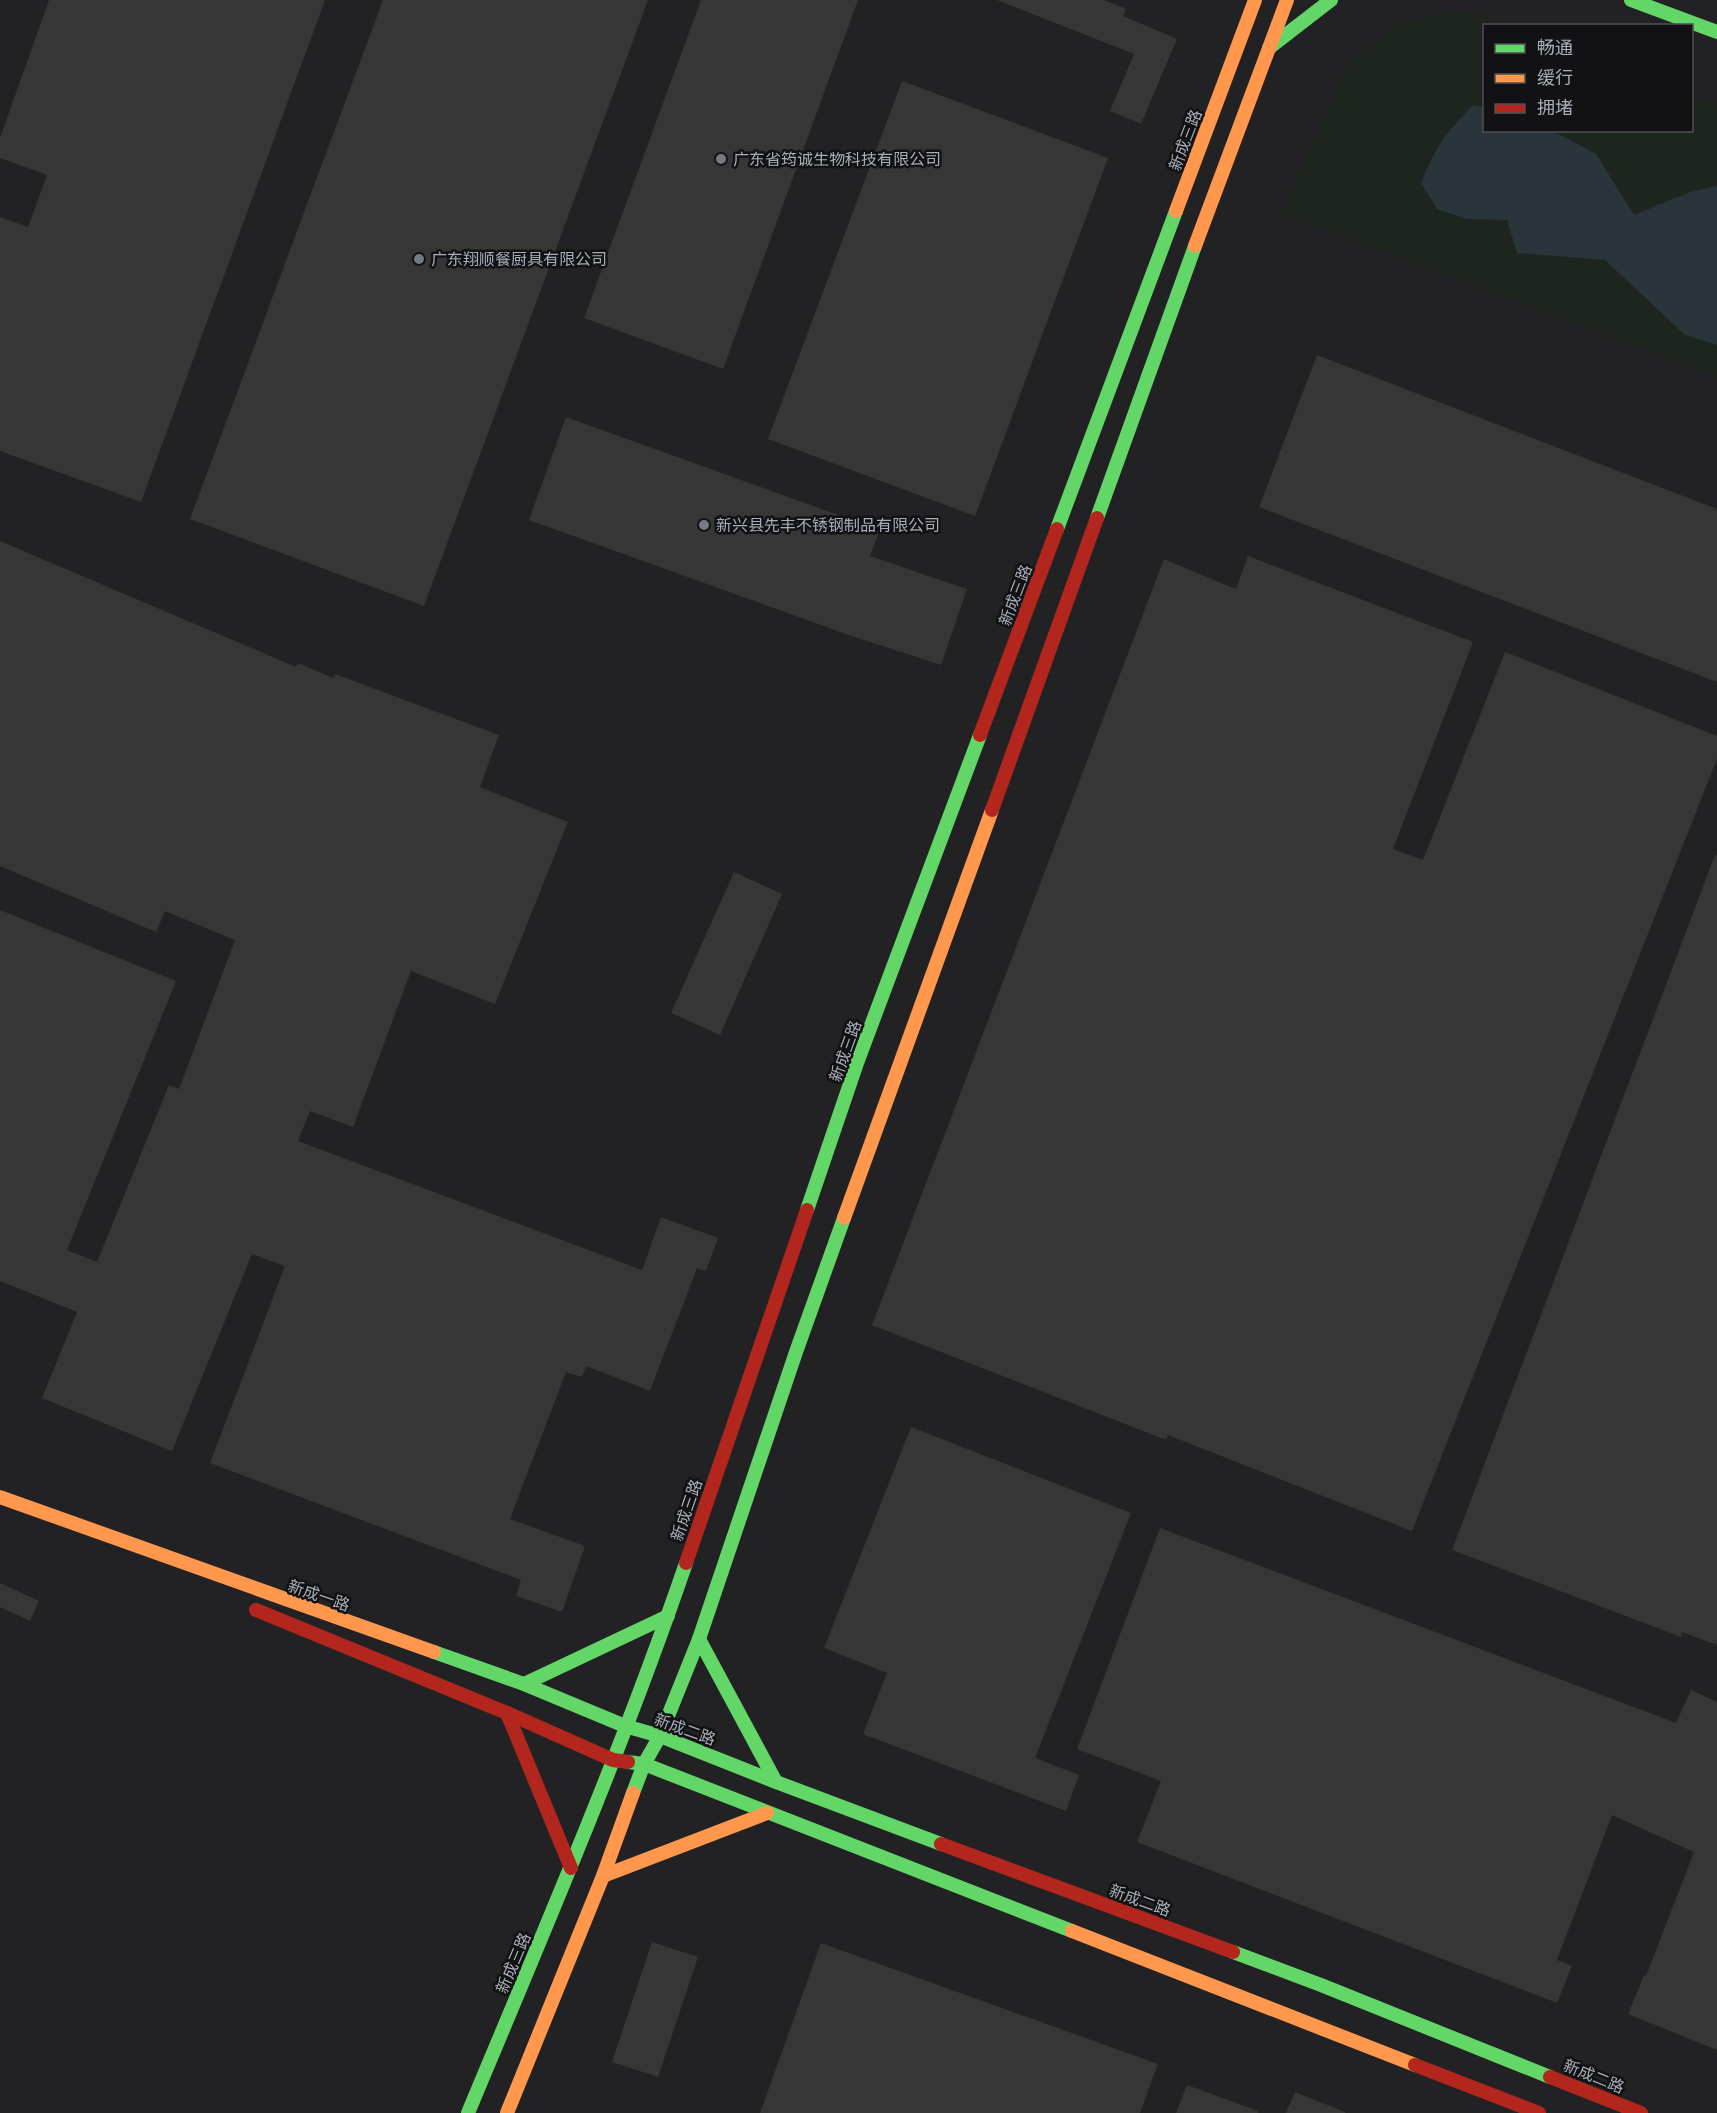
<svg xmlns="http://www.w3.org/2000/svg" width="1717" height="2113" font-family="'Fira Sans','Noto Sans SC',sans-serif">
	<style>
		.built { fill: #222224; fill-rule: evenodd }
		.green { fill: #1d251e }
		.water { fill: #2a343b }
		.building { fill: #363637 }
		.lines { fill: none; stroke-linecap: round; stroke-linejoin: round }
		.fast { stroke: #63d668; stroke-width: 14 }
		.slow { stroke: #ff974d; stroke-width: 14 }
		.jam { stroke: #b3261e; stroke-width: 14 }
		.poi-dot { fill: #767a81; stroke: #121214; stroke-width: 2 }
		.labels { text-anchor: middle; stroke-width: 5; stroke-linejoin: round; paint-order: stroke }
		.street-label { font-size: 16px; fill: #a8aeb9; stroke: #121214 }
		.poi-label { font-size: 16px; fill: #a8aeb9; stroke: #121214; text-anchor: start }
	</style>
	<rect width="100%" height="100%" fill="#181818"/>
	<path class="built" d="M0,0H1717V2113H0ZM1484,26H1692V130H1484Z"/>
	<polygon class="green" points="1463,11 1503,25 1484,26 1484,130 1692,130 1692,95 1717,104 1717,377 1282,213 1348,65 1405,21"/>
	<path class="water" d="M1473,105L1484,107V130L1553,131L1596,154L1634,215L1690,192L1717,186V345L1685,335L1605,260L1517,253L1507,220L1467,219L1437,209L1421,183C1435,148 1446,133 1473,105Z"/>
	<g class="building">
		<polygon points="49,0 325,0 141,502 0,451 0,217 28,227 47,175 0,158 0,138"/>
		<polygon points="383,0 648,0 424,606 190,519"/>
		<polygon points="701,0 858,0 723,369 584,318"/>
		<polygon points="997,0 1104,0 1126,9 1123,16 1177,39 1141,124 1110,111 1134,54"/>
		<polygon points="902,81 1108,158 975,516 768,439"/>
		<polygon points="1317,355 1717,509 1717,682 1259,507"/>
		<polygon points="566,417 880,530 870,556 967,589 941,665 843,633 529,520"/>
		<polygon points="0,541 296,667 298,663 333,678 335,674 499,735 480,787 568,822 495,1004 411,971 353,1127 310,1111 298,1141 642,1270 661,1217 718,1238 706,1271 697,1268 650,1391 586,1366 582,1377 566,1372 510,1519 585,1546 562,1612 516,1596 521,1580 210,1463 285,1266 252,1254 172,1451 42,1398 77,1312 0,1281 0,910 176,981 67,1250 97,1262 169,1085 179,1089 235,940 165,911 156,932 0,866"/>
		<polygon points="1248,556 1473,642 1393,849 1423,860 1505,652 1717,736 1717,759 1412,1531 1168,1435 1166,1439 1161,1438 872,1325 1164,559 1236,589"/>
		<polygon points="1715,855 1717,855 1717,1645 1682,1632 1681,1637 1452,1550"/>
		<polygon points="734,872 782,894 720,1035 671,1013"/>
		<polygon points="911,1427 1131,1513 1035,1758 1079,1775 1066,1811 863,1734 887,1673 824,1648"/>
		<polygon points="1160,1528 1676,1723 1691,1690 1717,1702 1717,2050 1628,2014 1644,1975 1646,1976 1694,1852 1612,1815 1557,1960 1572,1966 1557,2003 1137,1842 1161,1781 1077,1749"/>
		<polygon points="0,1583 39,1601 30,1621 0,1607"/>
		<polygon points="652,1942 698,1957 658,2077 612,2062"/>
		<polygon points="821,1943 1158,2064 1140,2113 760,2113"/>
		<polygon points="1187,2085 1258,2111 1258,2113 1176,2113"/>
		<polygon points="1295,2092 1345,2112 1345,2113 1286,2113"/>
	</g>
	<g class="lines">
		<g class="fast">
			<polyline points="1631,0 1717,32"/>
			<polyline points="1269,48 1331,0"/>
			<polyline points="1097,518 1195,246"/>
			<polyline points="1057,529 1176,211"/>
			<polyline points="807,1210 857,1063 980,735"/>
			<polyline points="699,1639 776,1782"/>
			<polyline points="434,1652 524,1684 625,1726 660,1736 776,1782 941,1844"/>
			<polyline points="524,1684 668,1616"/>
			<polyline points="628,1762 644,1764 1072,1931"/>
			<polyline points="633,1793 644,1764 660,1736 699,1639 796,1352 844,1218"/>
			<polyline points="1233,1952 1321,1985 1550,2077"/>
			<path d="M468,2113C544,1931 622,1750 686,1563"/>
		</g>
		<g class="slow">
			<polyline points="1176,211 1255,0"/>
			<polyline points="1195,246 1287,0"/>
			<polyline points="844,1218 992,810"/>
			<polyline points="0,1497 434,1652"/>
			<polyline points="603,1876 767,1813"/>
			<polyline points="1072,1931 1415,2065"/>
			<polyline points="507,2113 603,1876 633,1793"/>
		</g>
		<g class="jam">
			<polyline points="980,735 1057,529"/>
			<polyline points="992,810 1097,518"/>
			<polyline points="686,1563 807,1210"/>
			<polyline points="256,1610 507,1713 613,1760 628,1762"/>
			<polyline points="507,1713 571,1868"/>
			<polyline points="941,1844 1233,1952"/>
			<polyline points="1415,2065 1539,2113"/>
			<polyline points="1550,2077 1641,2113"/>
		</g>
	</g>
	<g class="poi-dot">
		<circle cx="721" cy="159" r="6"/>
		<circle cx="419" cy="259" r="6"/>
		<circle cx="704" cy="525" r="6"/>
	</g>
	<g class="labels">
		<g class="street-label">
			<text transform="translate(1185 140) rotate(-69)" y="6">新成三路</text>
			<text transform="translate(1015 595) rotate(-69)" y="6">新成三路</text>
			<text transform="translate(845 1051) rotate(-70)" y="6">新成三路</text>
			<text transform="translate(686 1510) rotate(-71)" y="6">新成三路</text>
			<text transform="translate(319 1595) rotate(19)" y="6">新成一路</text>
			<text transform="translate(685 1729) rotate(20)" y="6">新成二路</text>
			<text transform="translate(1140 1900) rotate(20)" y="6">新成二路</text>
			<text transform="translate(513 1963) rotate(-67)" y="6">新成三路</text>
			<text transform="translate(1594 2076) rotate(22)" y="6">新成二路</text>
		</g>
		<g class="poi-label">
			<text x="733" y="165">广东省筠诚生物科技有限公司</text>
			<text x="431" y="265">广东翔顺餐厨具有限公司</text>
			<text x="716" y="531">新兴县先丰不锈钢制品有限公司</text>
		</g>
	</g>
	<rect x="1483" y="24" width="210" height="108" fill="#121214" stroke="#4e5056" stroke-width="1.5"/>
	<rect x="1495" y="44" width="30" height="9" fill="#63d668" stroke="#4e5056" stroke-width="1.5"/>
	<text x="1537" y="54" font-size="18" fill="#a8aeb9">畅通</text>
	<rect x="1495" y="74" width="30" height="9" fill="#ff974d" stroke="#4e5056" stroke-width="1.5"/>
	<text x="1537" y="84" font-size="18" fill="#a8aeb9">缓行</text>
	<rect x="1495" y="104" width="30" height="9" fill="#b3261e" stroke="#4e5056" stroke-width="1.5"/>
	<text x="1537" y="114" font-size="18" fill="#a8aeb9">拥堵</text>
</svg>
